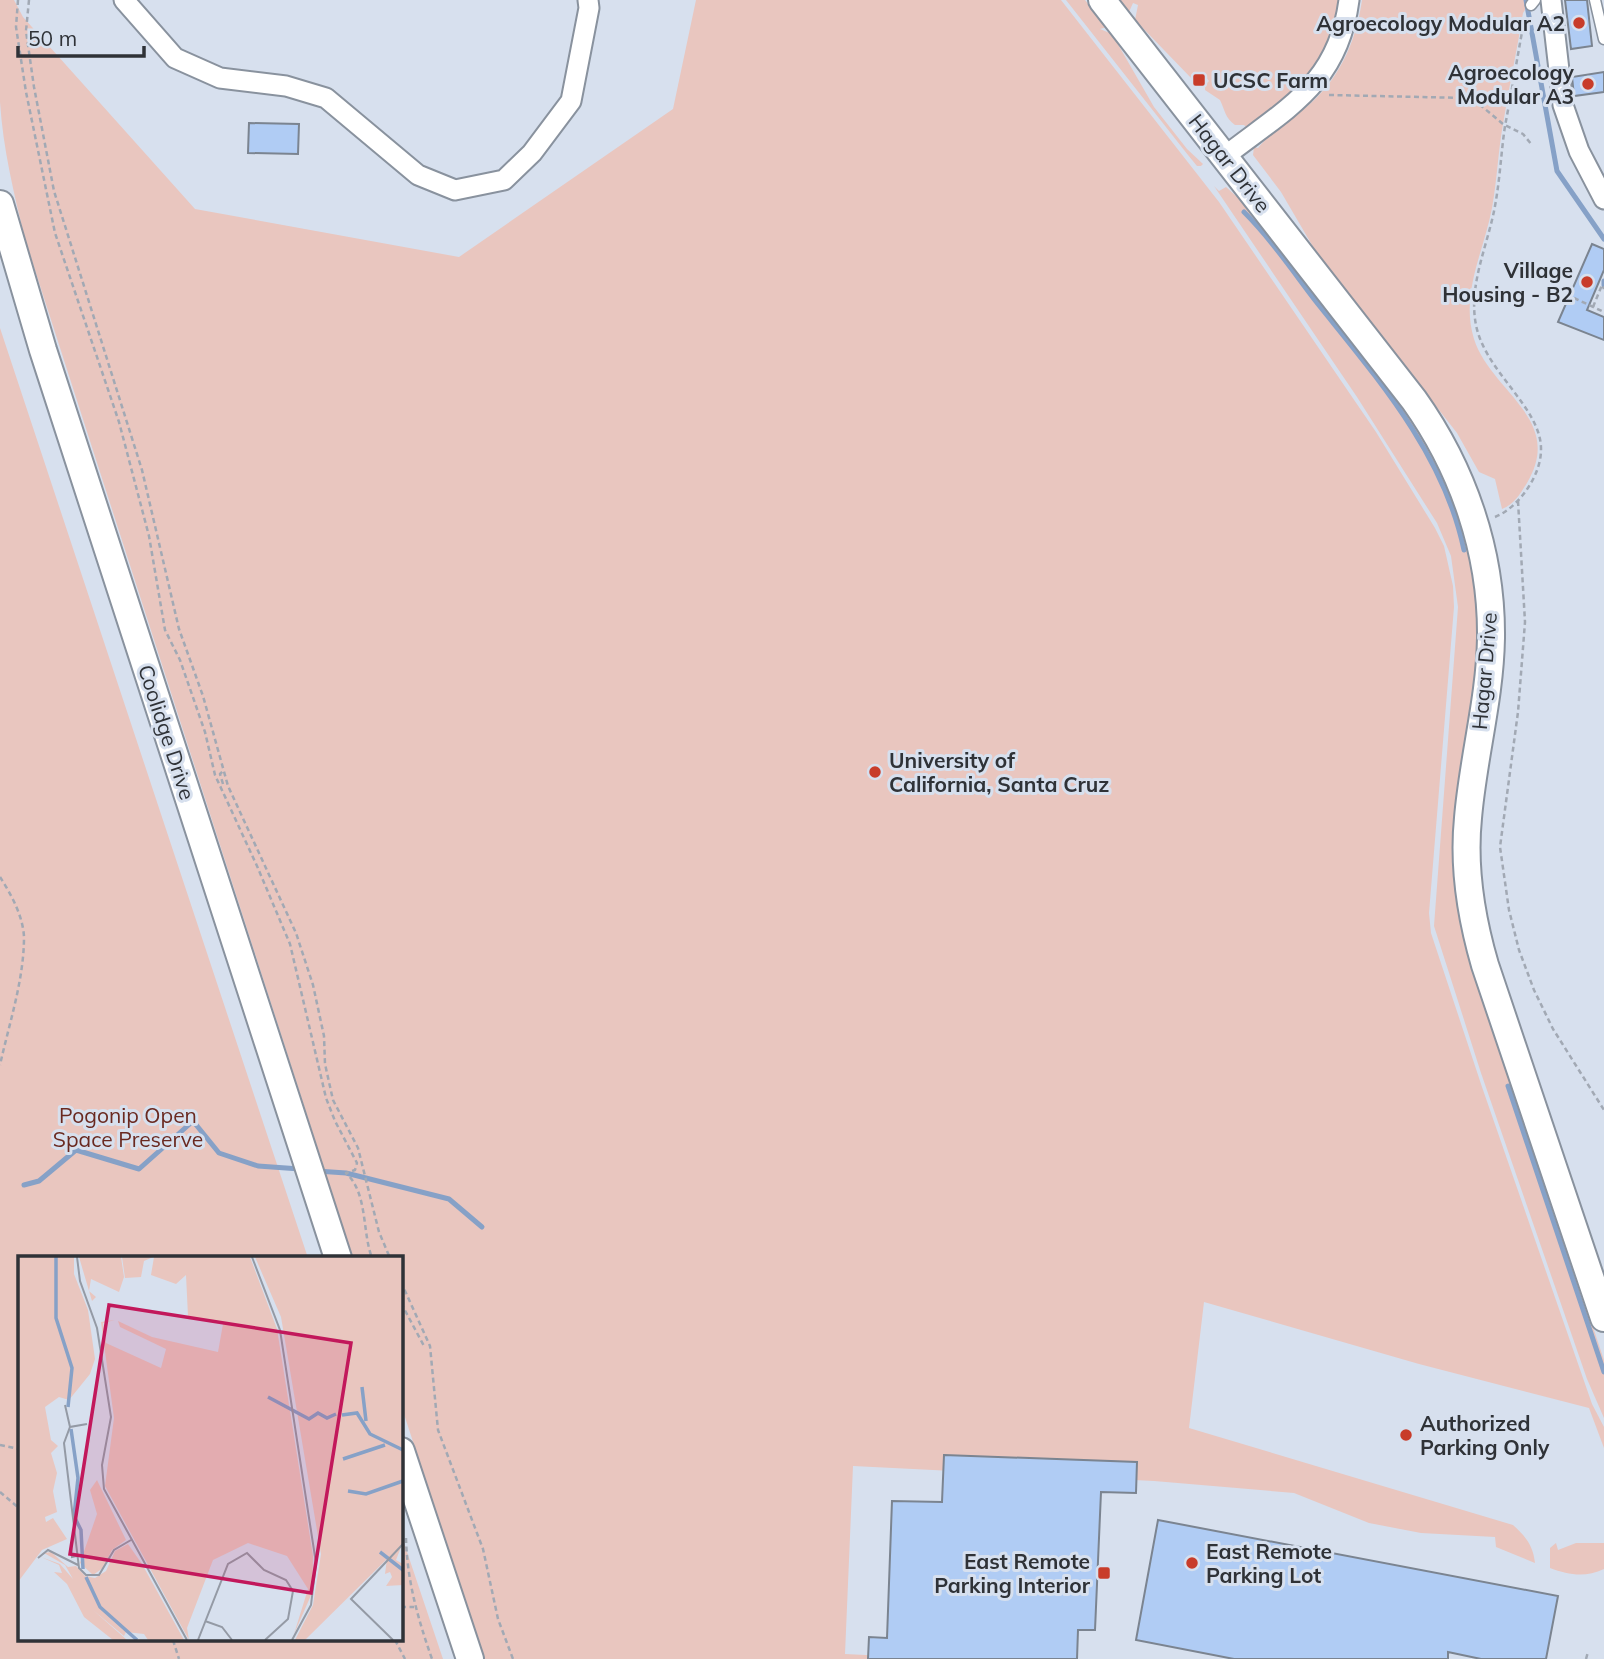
<svg xmlns="http://www.w3.org/2000/svg" width="1604" height="1659" font-family="Mulish,sans-serif">
<style>
.green{fill:#e9c6bf}
.lines{fill:none;stroke-linecap:round;stroke-linejoin:round}
.stream{stroke:#86a1c7;stroke-width:5}
.building{fill:#b0ccf4;stroke:#7b8490;stroke-width:2}
.lane-casing{stroke:#89929e;stroke-width:13}
.street-casing{stroke:#89929e;stroke-width:23}
.secondary-casing{stroke:#89929e;stroke-width:30}
.path{stroke:#a2a9b4;stroke-width:2.5;stroke-dasharray:5 3.5;stroke-linecap:butt}
.lane{stroke:#fff;stroke-width:10}
.street{stroke:#fff;stroke-width:19}
.secondary{stroke:#fff;stroke-width:26}
.poi-dot{fill:#c83c2a;stroke:#d7e0ee;stroke-width:2.5}
.labels{text-anchor:middle;dominant-baseline:central;stroke-width:6;stroke-linejoin:round;paint-order:stroke}
.poi-label{font-size:21px;font-weight:bold;fill:#2f3237;stroke:#d7e0ee;text-anchor:end}
.street-label{font-size:21px;fill:#2f3237;stroke:#d7e0ee}
.park-label{font-size:21px;fill:#6a2920;stroke:#d7e0ee}
.inset-river{fill:none;stroke:#86a1c7;stroke-width:3.5}
.inset-road{fill:none;stroke:#949aa5;stroke-width:2}
.view{fill:#c2185b;fill-opacity:0.15;stroke:#c2185b;stroke-width:3.5}
.inset-edge{fill:none;stroke:#2f3237;stroke-width:3.5}
</style>
<rect width="100%" height="100%" fill="#d7e0ee"/>
<g class="green">
<path d="M 0,0 L 14,0 L 23,17 L 195,209 L 459,257 L 673,109 L 696,0 L 1061,0 L 1219,202 L 1376,432 L 1435,528 L 1444,546 L 1453,586 L 1454,607 L 1429,913 L 1431,933 L 1482,1087 L 1592,1404 L 1604,1427 L 1604,1448 L 1589,1408 L 1419,1364 L 1204,1302 L 1189,1428 L 1513,1525 C 1526,1537 1533,1545 1535,1563 L 1496,1547 L 1495,1537 L 1421,1533 L 1369,1523 L 1294,1493 L 1154,1481 L 853,1466 L 845,1654 L 948,1659 L 484,1659 L 401,1405 L 401,1258 L 353,1258 L 25,239 C 14,194 3,149 0,102 C 0,68 0,34 0,0 Z"/>
<path d="M 1066,0 L 1085,0 L 1107,27 L 1100,29 L 1112,34 L 1154,107 L 1187,149 L 1203,164 L 1201,166 L 1197,166 L 1188,155 Z"/>
<path d="M 1118,0 L 1341,0 C 1326,69 1299,86 1247,128 L 1244,125 L 1235,125 C 1225,118 1225,110 1220,100 L 1205,90 L 1205,85 L 1209,81 L 1204,75 L 1198,79 L 1195,76 L 1192,79 L 1135,20 L 1138,5 L 1133,3 L 1129,12 Z"/>
<path d="M 1362,0 L 1531,0 L 1523,13 C 1517,50 1509,87 1503,124 C 1498,152 1497,180 1492,208 C 1484,251 1460,294 1474,339 C 1491,392 1565,419 1527,483 C 1520,494 1515,504 1502,509 L 1495,479 L 1479,472 L 1457,433 L 1319,257 L 1281,192 L 1253,155 L 1254,147 L 1258,148 C 1270,133 1289,122 1304,109 C 1338,82 1356,43 1362,0 Z"/>
<path d="M 1214,186 L 1219,191 L 1226,187 L 1246,205 L 1400,404 C 1452,477 1481,556 1478,647 C 1476,695 1463,742 1458,790 C 1451,849 1455,905 1471,963 L 1604,1360 L 1604,1418 L 1587,1379 L 1481,1073 L 1434,926 L 1458,607 L 1451,556 L 1437,523 L 1357,397 Z"/>
<path d="M 0,328 L 308,1258 L 19,1258 L 19,1640 L 401,1640 L 401,1534 L 443,1659 L 0,1659 Z"/>
<path d="M 1556,1543 L 1558,1550 L 1576,1543 L 1604,1543 L 1604,1569 C 1585,1578 1569,1575 1550,1568 L 1550,1548 Z"/>
</g>
<g class="lines">
<g class="stream">
<path d="M 1526,0 L 1557,171 L 1604,239"/>
<path d="M 1244,212 C 1272,240 1294,273 1318,304 C 1378,379 1444,454 1464,550"/>
<path d="M 1604,281 L 1604,285"/>
<path d="M 1508,1086 L 1604,1372"/>
<path d="M 317,1171 L 346,1173 L 449,1199 L 482,1227"/>
<path d="M 24,1185 L 39,1181 L 76,1150 L 139,1169 L 193,1121 L 219,1153 L 258,1166 L 300,1169"/>
</g>
</g>
<g class="building">
<path d="M 1565,0 L 1587,0 L 1592,46 L 1571,49 Z"/>
<path d="M 1604,72 L 1604,92 L 1574,96 L 1572,77 Z"/>
<path d="M 249,123 L 299,124 L 298,154 L 248,153 Z"/>
<path d="M 1592,244 L 1604,249 L 1604,270 L 1587,310 L 1604,317 L 1604,340 L 1558,322 Z"/>
<path d="M 944,1455 L 1137,1462 L 1136,1493 L 1101,1492 L 1095,1630 L 1078,1630 L 1077,1659 L 868,1659 L 869,1637 L 887,1638 L 892,1501 L 942,1502 Z"/>
<path d="M 1158,1520 L 1558,1596 L 1546,1659 L 1481,1659 L 1448,1652 L 1448,1659 L 1234,1659 L 1136,1640 Z"/>
</g>
<g class="lines">
<g class="lane-casing">
<g id="lane">
<path d="M 1595,0 L 1604,39"/>
<path d="M 1531,5 L 1535,0"/>
</g>
</g>
<g class="street-casing">
<g id="street">
<path d="M 124,0 L 175,58 L 220,78 L 286,86 L 326,98 L 418,175 L 455,190 L 504,180 L 532,153 L 571,101 L 589,8 L 588,0"/>
<path d="M 1551,0 L 1563,105 L 1579,151 L 1604,199"/>
<path d="M 1224,157 C 1285,109 1338,85 1349,0"/>
</g>
</g>
<g class="secondary-casing">
<g id="secondary">
<path d="M 1102,0 L 1414,400 C 1463,469 1492,552 1491,638 C 1490,699 1473,758 1468,818 C 1463,867 1471,917 1485,965 L 1604,1318"/>
<path d="M 0,204 L 43,350 L 338,1258"/>
<path d="M 401,1451 L 470,1659"/>
</g>
</g>
<g class="path">
<path d="M 18,0 L 16,27 L 26,92 L 55,233 L 119,422 L 149,536 L 165,630 L 180,660 L 205,732 L 215,775 L 257,866 L 290,944 L 326,1098 L 335,1121 L 357,1163 L 355,1170 L 346,1173 C 368,1193 362,1232 372,1258"/>
<path d="M 29,0 L 26,31 L 34,87 L 54,191 L 142,470 L 179,629 L 203,696 L 228,786 L 296,933 L 313,985 L 324,1036 L 325,1064 L 333,1100 L 358,1148 L 379,1232 L 390,1258"/>
<path d="M 1329,95 L 1511,99"/>
<path d="M 1473,99 L 1503,124 L 1523,134 L 1532,145"/>
<path d="M 1574,298 L 1604,312"/>
<path d="M 1593,307 L 1602,285 L 1604,289"/>
<path d="M 1518,501 L 1525,622 L 1518,712 L 1500,847 L 1509,910 L 1519,950 L 1534,990 L 1553,1029 L 1604,1110"/>
<path d="M 1495,517 C 1518,508 1541,476 1541,450 C 1542,408 1485,372 1476,325 C 1468,285 1488,245 1495,206 C 1500,179 1501,153 1505,126 C 1512,90 1518,53 1525,16"/>
<path d="M 223,784 L 220,774 L 224,770"/>
<path d="M 0,877 C 11,894 23,916 24,937 C 24,980 9,1024 0,1065"/>
<path d="M 401,1282 L 430,1346 L 438,1430 L 483,1549 L 498,1619 L 513,1659"/>
<path d="M 401,1303 L 424,1346"/>
<path d="M 0,1445 L 19,1449"/>
<path d="M 0,1492 L 19,1508"/>
<path d="M 406,1538 C 407,1581 418,1619 432,1659"/>
<path d="M 401,1607 L 414,1607"/>
<path d="M 173,1640 L 179,1659"/>
<path d="M 395,1640 L 405,1659"/>
<path d="M 1586,1659 L 1588,1652"/>
</g>
<use href="#lane" class="lane"/>
<use href="#street" class="street"/>
<use href="#secondary" class="secondary"/>
</g>
<g class="poi-dot">
<circle cx="1579" cy="23" r="7"/>
<rect x="1192" y="73" width="14" height="14" rx="3.5"/>
<circle cx="1588" cy="84" r="7"/>
<circle cx="1587" cy="282" r="7"/>
<circle cx="875" cy="772" r="7"/>
<circle cx="1406" cy="1435" r="7"/>
<circle cx="1192" cy="1563" r="7"/>
<rect x="1097" y="1566" width="14" height="14" rx="3.5"/>
</g>
<g class="labels">
<g class="poi-label">
<text x="1565" y="23">Agroecology Modular A2</text>
<text x="1574" y="72">Agroecology<tspan x="1574" dy="24">Modular A3</tspan></text>
<text x="1213" y="80" text-anchor="start">UCSC Farm</text>
<text x="1573" y="270">Village<tspan x="1573" dy="24">Housing - B2</tspan></text>
<text x="889" y="760" text-anchor="start">University of<tspan x="889" dy="24">California, Santa Cruz</tspan></text>
<text x="1420" y="1423" text-anchor="start">Authorized<tspan x="1420" dy="24">Parking Only</tspan></text>
<text x="1206" y="1551" text-anchor="start">East Remote<tspan x="1206" dy="24">Parking Lot</tspan></text>
<text x="1090" y="1561">East Remote<tspan x="1090" dy="24">Parking Interior</tspan></text>
</g>
<g class="street-label">
<text transform="translate(1230 163) rotate(52)">Hagar Drive</text>
<text transform="translate(1484 671) rotate(-85)">Hagar Drive</text>
<text transform="translate(167 732) rotate(72)">Coolidge Drive</text>
</g>
<g class="park-label">
<text x="128" y="1115">Pogonip Open<tspan x="128" dy="24">Space Preserve</tspan></text>
</g>
</g>
<g transform="translate(18 1256)">
<rect width="385" height="385" fill="#d7e0ee"/>
<path d="M 0,1 L 56,1 L 56,18 L 70,54 L 77,103 L 72,118 L 51,144 L 41,141 L 27,151 L 33,184 L 40,190 L 33,197 L 39,217 L 35,235 L 39,256 L 27,261 L 28,266 L 35,262 L 49,283 L 24,294 L 0,326 ZM 61,1 L 103,1 L 106,21 L 101,36 L 73,23 L 71,35 L 78,41 L 74,45 ZM 135,1 L 126,5 L 123,21 L 107,22 L 104,1 ZM 136,1 L 232,1 L 259,73 L 295,300 L 294,337 L 276,378 L 290,333 L 269,300 L 230,287 L 195,304 L 169,372 L 171,384 L 87,230 L 96,162 L 83,66 L 97,64 L 85,67 L 88,87 L 143,112 L 148,93 L 102,71 L 100,65 L 134,81 L 200,96 L 205,68 L 170,60 L 168,19 L 158,28 L 133,19 ZM 237,1 L 385,1 L 385,286 L 378,304 L 385,308 L 385,329 L 368,330 L 374,321 L 372,316 L 367,318 L 369,303 L 287,384 L 277,384 L 295,349 L 303,298 L 263,61 ZM 79,224 L 108,284 L 94,294 L 85,312 L 75,319 L 62,307 L 79,258 L 72,234 ZM 110,288 L 124,308 L 166,384 L 130,384 L 126,378 L 108,376 L 106,380 L 75,354 L 109,384 L 95,384 L 66,361 L 49,328 L 36,316 L 44,317 L 41,309 L 23,301 L 42,308 L 55,323 L 47,309 L 26,297 L 33,296 L 50,311 L 58,310 L 67,320 L 77,322 L 88,315 L 97,295 Z" fill="#e9c6bf"/>
<path class="inset-river" d="M 38,1 L 38,62 L 54,112 L 50,151M 344,131 L 348,165M 250,141 L 291,163 L 300,157 L 309,162 L 318,158M 324,159 L 339,157 L 352,178 L 385,194M 53,173 L 60,222 L 56,260 L 63,274 L 65,313M 325,203 L 367,189M 330,235 L 348,238 L 385,225M 362,296 L 385,314M 68,321 L 82,351 L 119,384"/>
<path class="inset-road" d="M 59,1 L 62,25 L 79,72 L 93,161 L 84,209 L 86,233 L 169,384M 234,1 L 262,74 L 298,307 L 293,349 L 274,384M 47,149 L 52,171M 69,168 L 52,171 L 46,187 L 61,312 L 68,319 L 81,319 L 96,294 L 113,284M 53,288 L 54,301 L 63,299M 20,302 L 30,294 L 60,309M 187,365 L 204,371 L 214,384M 180,384 L 210,308 L 229,297 L 246,314 L 268,324 L 275,335 L 270,363 L 247,384M 375,384 L 333,343 L 385,288"/>
<path class="view" d="M 91,49 L 333,87 L 293,337 L 52,298 Z"/>
<rect width="385" height="385" class="inset-edge"/>
</g>
<path d="M18 46v10h126v-10" fill="none" stroke="#2f3237" stroke-width="3.5"/>
<text x="28" y="46" font-size="21" fill="#2f3237" stroke="#d7e0ee" stroke-width="5" paint-order="stroke">50 m</text>
</svg>
